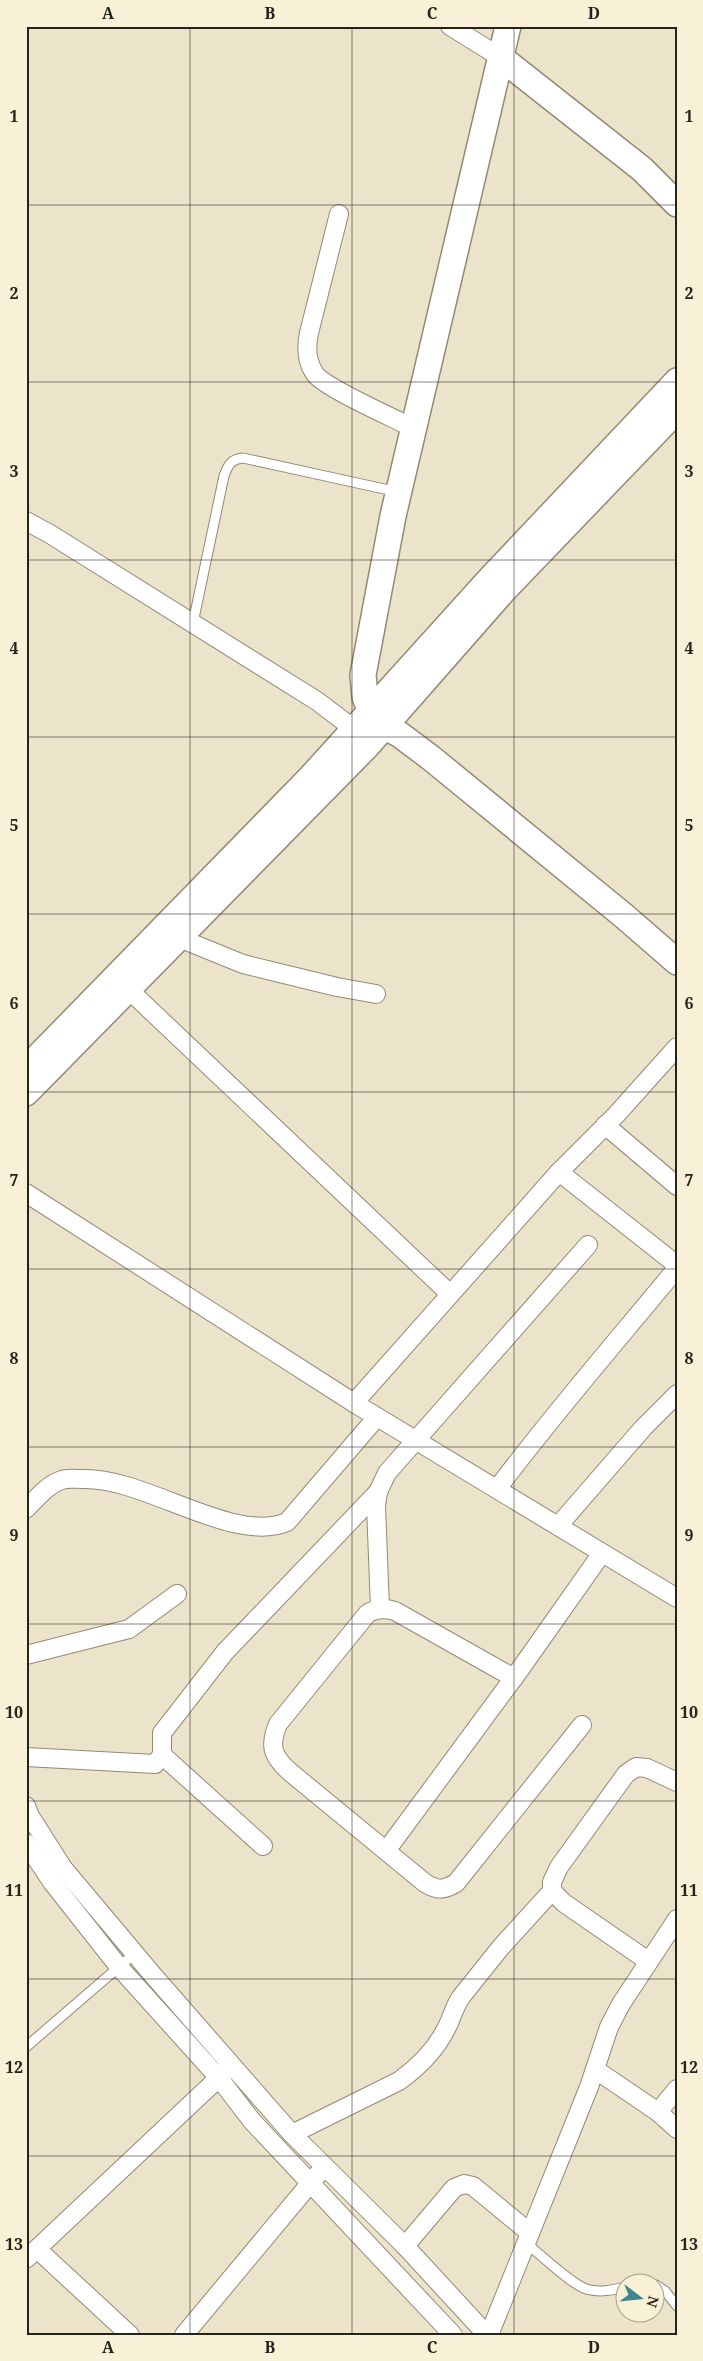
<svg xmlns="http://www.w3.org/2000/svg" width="703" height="2361" font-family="'Noto Serif',serif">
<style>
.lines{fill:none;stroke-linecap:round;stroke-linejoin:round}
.lane-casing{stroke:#928a75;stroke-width:11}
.street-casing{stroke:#928a75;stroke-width:20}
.secondary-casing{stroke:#928a75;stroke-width:28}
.lane{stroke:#fff;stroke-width:9}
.street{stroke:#fff;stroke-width:18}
.secondary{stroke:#fff;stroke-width:25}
.grid{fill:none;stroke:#26231a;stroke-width:1;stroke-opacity:0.55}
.neatline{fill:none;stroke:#26231a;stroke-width:2}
.grid-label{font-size:16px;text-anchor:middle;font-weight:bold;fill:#26231a}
</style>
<rect width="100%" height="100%" fill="#ece3cb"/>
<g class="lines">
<g class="lane-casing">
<g id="lane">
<path d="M 193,623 L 224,476 C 228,465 231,459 243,458 L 398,492"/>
<path d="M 26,2047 L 135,1953"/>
<path d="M 526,2243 C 541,2255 570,2283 586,2289 C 599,2293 613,2290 626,2287"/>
<path d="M 656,2285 L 665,2291 L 677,2306"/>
</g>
</g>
<g class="street-casing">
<g id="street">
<path d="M 450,26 L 500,57"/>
<path d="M 339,214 L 309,333 C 306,347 306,361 315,374 C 325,388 394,418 413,428"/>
<path d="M 26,521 L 50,534 L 317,701 L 354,729"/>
<path d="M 179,938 L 243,964 L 337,987 L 376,994"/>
<path d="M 129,990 L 450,1294"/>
<path d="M 605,1125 L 677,1186"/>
<path d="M 559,1172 L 677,1265"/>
<path d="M 26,1193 L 354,1403 L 677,1598"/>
<path d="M 354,1403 L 559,1172 L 616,1115 L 677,1047"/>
<path d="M 497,1489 C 554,1413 616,1342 677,1268"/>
<path d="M 26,1509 C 36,1499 48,1484 62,1480 C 67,1478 75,1479 81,1479 C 144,1476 232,1545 287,1522 L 377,1417"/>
<path d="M 558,1526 L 643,1428 L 677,1394"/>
<path d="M 380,1609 L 376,1506 L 378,1492 L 387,1473 L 588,1245"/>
<path d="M 26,1655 L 129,1629 L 177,1594"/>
<path d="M 514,1678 L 395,1611 C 385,1608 376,1608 367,1614 L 278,1724 C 269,1746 272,1756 290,1772 L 425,1883 C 438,1891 444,1890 456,1883 L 582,1725"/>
<path d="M 162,1755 L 263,1846"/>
<path d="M 26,1757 L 155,1764 L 162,1755 L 162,1733 L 225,1652 L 378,1492"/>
<path d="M 26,1806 L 30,1816 L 63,1868 L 152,1974 L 292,2134 L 405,2246 L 487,2335"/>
<path d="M 26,1843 L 52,1882 L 119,1967 L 219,2078 L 252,2121 L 453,2335"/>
<path d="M 386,1851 L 521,1668 L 602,1553"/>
<path d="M 648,1961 L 564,1903 L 552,1891 L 552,1882 L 559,1867 L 626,1774 L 636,1767 L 647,1768 L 677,1782"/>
<path d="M 596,2070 L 658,2112 L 677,2129"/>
<path d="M 658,2112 L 677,2089"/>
<path d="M 292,2134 L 399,2081 C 417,2068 436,2049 446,2029 C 452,2018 454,2007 461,1997 L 501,1947 L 552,1891"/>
<path d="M 405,2246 L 454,2188 L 464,2184 L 473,2186 L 530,2233"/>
<path d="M 37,2249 L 130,2335"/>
<path d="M 26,2259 L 226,2071"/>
<path d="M 184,2335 L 318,2174"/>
<path d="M 489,2335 L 589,2087 L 609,2027 L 621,2004 L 677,1919"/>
</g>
</g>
<g class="secondary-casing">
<g id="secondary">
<path d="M 508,26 L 393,516 L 363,675 L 365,697 L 370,710 L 384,727 L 399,734 L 431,758 L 624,916 L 677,962"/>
<path d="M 500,57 L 642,169 L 677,204"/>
<path d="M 26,1069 L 311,777 L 491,578 L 677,381"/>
<path d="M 26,1093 L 367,746 L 504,590 L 677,410"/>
</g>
</g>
<use href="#lane" class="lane"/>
<use href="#street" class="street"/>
<use href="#secondary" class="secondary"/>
</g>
<path class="grid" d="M 190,26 L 190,2335M 352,26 L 352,2335M 514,26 L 514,2335M 26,205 L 677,205M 26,382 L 677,382M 26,560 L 677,560M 26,737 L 677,737M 26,914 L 677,914M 26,1092 L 677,1092M 26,1269 L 677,1269M 26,1447 L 677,1447M 26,1624 L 677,1624M 26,1801 L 677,1801M 26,1979 L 677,1979M 26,2156 L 677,2156"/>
<rect width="703" height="2361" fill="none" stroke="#f9f0d8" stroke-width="55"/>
<g transform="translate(640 2298) rotate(106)"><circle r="24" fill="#f9f0d8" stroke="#a59e8c"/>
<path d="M0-4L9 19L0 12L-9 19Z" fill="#3f878c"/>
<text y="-8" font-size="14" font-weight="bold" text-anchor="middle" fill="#26231a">N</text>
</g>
<rect x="28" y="28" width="648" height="2306" class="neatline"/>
<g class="grid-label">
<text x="108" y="19">A</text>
<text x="270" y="19">B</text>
<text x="432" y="19">C</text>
<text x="594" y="19">D</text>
<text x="14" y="122">1</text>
<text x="689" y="122">1</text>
<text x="14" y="299">2</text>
<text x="689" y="299">2</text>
<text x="14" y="477">3</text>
<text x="689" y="477">3</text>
<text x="14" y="654">4</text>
<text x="689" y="654">4</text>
<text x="14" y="831">5</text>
<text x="689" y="831">5</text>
<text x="14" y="1009">6</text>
<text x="689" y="1009">6</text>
<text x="14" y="1186">7</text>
<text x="689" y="1186">7</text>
<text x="14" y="1364">8</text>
<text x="689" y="1364">8</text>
<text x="14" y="1541">9</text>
<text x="689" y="1541">9</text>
<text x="14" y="1718">10</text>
<text x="689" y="1718">10</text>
<text x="14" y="1896">11</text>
<text x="689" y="1896">11</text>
<text x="14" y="2073">12</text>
<text x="689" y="2073">12</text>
<text x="14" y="2250">13</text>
<text x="689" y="2250">13</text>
<text x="108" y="2353">A</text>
<text x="270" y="2353">B</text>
<text x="432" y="2353">C</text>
<text x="594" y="2353">D</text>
</g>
</svg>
